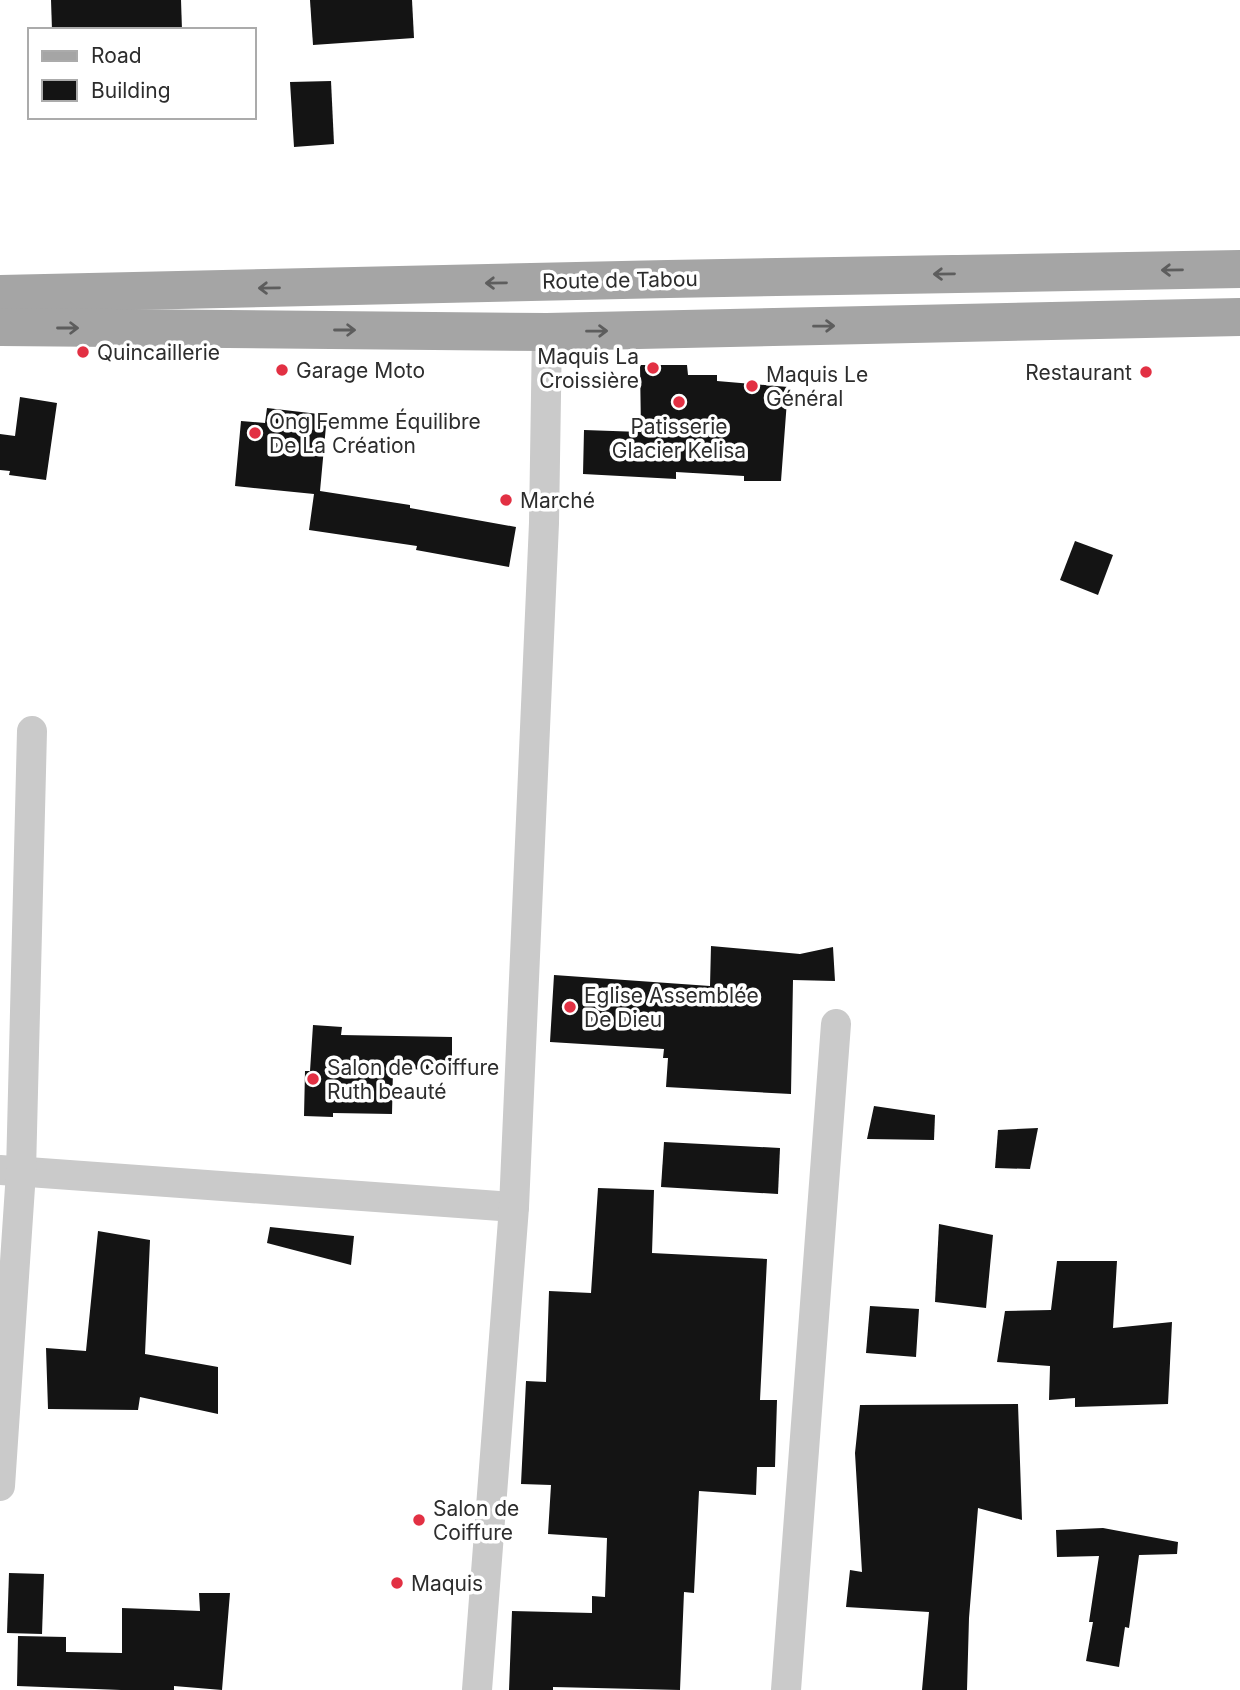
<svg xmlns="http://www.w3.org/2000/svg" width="1240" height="1690" font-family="Inter,sans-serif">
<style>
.building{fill:#141414}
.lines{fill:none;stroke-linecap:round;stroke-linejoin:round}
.street{stroke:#cacaca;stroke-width:30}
.primary{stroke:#a5a5a5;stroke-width:38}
.oneway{stroke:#5d5d5d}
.poi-dot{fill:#e23043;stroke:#fff;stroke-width:2.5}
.labels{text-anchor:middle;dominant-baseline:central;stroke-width:7;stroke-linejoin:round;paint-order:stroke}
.street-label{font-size:21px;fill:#2d2d2d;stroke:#fff}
.poi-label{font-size:21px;fill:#2d2d2d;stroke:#fff;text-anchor:start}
</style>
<rect width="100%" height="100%" fill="#fff"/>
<g class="building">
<path d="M 51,0 L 181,0 L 182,30 L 52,30 Z"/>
<path d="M 310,0 L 412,0 L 414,38 L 313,45 Z"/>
<path d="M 331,81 L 334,144 L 294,147 L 290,82 Z"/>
<path d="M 640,365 L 687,365 L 688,375 L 717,375 L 717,381 L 788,387 L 781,481 L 744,481 L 744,476 L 676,472 L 676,479 L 583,474 L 584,430 L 641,432 Z"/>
<path d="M 20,397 L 57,403 L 46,480 L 9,475 L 10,471 L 0,470 L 0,434 L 15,436 Z"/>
<path d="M 267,408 L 327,415 L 320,491 L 410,505 L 410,508 L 516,527 L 509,567 L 416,550 L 417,546 L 309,530 L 314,494 L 235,486 L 241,421 L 265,423 Z"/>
<path d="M 1075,541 L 1113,555 L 1098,595 L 1060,580 Z"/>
<path d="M 711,946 L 800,954 L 833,947 L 835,981 L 793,980 L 791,1094 L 666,1087 L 668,1058 L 663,1058 L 664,1049 L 550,1042 L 554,975 L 710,986 Z"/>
<path d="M 313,1025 L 342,1027 L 341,1035 L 452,1037 L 452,1070 L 393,1069 L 392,1114 L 333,1113 L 333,1117 L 304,1116 L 305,1071 L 310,1071 Z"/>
<path d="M 874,1106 L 935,1115 L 934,1140 L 867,1139 Z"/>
<path d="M 1038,1128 L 1030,1169 L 995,1168 L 998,1130 Z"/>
<path d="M 664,1142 L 780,1148 L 778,1194 L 661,1187 Z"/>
<path d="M 598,1188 L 654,1190 L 652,1253 L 767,1259 L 760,1400 L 777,1400 L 775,1467 L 757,1467 L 756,1495 L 699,1491 L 694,1593 L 684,1592 L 680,1690 L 553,1687 L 553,1690 L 509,1690 L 512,1611 L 592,1613 L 592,1596 L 605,1597 L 607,1538 L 548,1534 L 551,1485 L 521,1484 L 526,1381 L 546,1382 L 549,1291 L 591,1293 Z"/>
<path d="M 939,1224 L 993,1235 L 986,1308 L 935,1302 Z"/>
<path d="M 270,1227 L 354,1236 L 351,1265 L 267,1243 Z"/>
<path d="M 98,1231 L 150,1240 L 145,1354 L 218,1367 L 218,1414 L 140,1397 L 138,1410 L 48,1409 L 46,1348 L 86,1351 Z"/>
<path d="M 1057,1261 L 1117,1261 L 1113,1328 L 1172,1322 L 1168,1404 L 1075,1407 L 1075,1398 L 1049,1400 L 1050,1366 L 997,1362 L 1005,1311 L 1051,1310 Z"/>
<path d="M 870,1306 L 919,1309 L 916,1357 L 866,1353 Z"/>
<path d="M 1018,1404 L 1022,1520 L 978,1508 L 969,1618 L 967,1690 L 922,1690 L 929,1612 L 846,1607 L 850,1570 L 862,1572 L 855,1453 L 860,1405 Z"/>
<path d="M 1103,1528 L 1178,1542 L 1177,1554 L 1139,1555 L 1129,1628 L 1125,1627 L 1119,1667 L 1086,1661 L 1093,1622 L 1089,1622 L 1099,1556 L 1057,1557 L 1056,1530 Z"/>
<path d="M 9,1573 L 44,1574 L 42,1634 L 7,1633 Z"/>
<path d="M 199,1593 L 230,1593 L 222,1690 L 174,1686 L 174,1690 L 121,1690 L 17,1686 L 18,1636 L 66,1637 L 66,1652 L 122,1653 L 122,1608 L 200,1611 Z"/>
</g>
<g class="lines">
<g class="street">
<path d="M 0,1170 L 514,1207"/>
<path d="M 0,1486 L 21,1172 L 32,731"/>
<path d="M 477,1690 L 514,1207 L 544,523 L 547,332"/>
<path d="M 786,1690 L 836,1024"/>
</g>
<g class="primary">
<path d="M 0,294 L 668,279 L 1240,269"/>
<path d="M 0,327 L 547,332 L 1240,317"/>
</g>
</g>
<defs><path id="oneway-shaft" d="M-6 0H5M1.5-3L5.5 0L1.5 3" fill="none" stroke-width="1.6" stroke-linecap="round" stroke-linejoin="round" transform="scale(1.75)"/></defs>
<g class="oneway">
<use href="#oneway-shaft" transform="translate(1172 270) rotate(179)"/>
<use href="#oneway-shaft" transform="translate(944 274) rotate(179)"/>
<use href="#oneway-shaft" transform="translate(496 283) rotate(179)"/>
<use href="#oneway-shaft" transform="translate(269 288) rotate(179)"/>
<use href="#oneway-shaft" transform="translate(824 326) rotate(-1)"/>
<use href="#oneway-shaft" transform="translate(68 328)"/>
<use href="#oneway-shaft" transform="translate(345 330)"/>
<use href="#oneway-shaft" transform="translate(597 331) rotate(-1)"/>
</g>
<g class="poi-dot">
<circle cx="83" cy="352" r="7"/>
<circle cx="653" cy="368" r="7"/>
<circle cx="282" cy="370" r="7"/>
<circle cx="1146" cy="372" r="7"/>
<circle cx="752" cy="386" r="7"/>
<circle cx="679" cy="402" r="7"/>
<circle cx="255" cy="433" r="7"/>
<circle cx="506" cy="500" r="7"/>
<circle cx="570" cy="1007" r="7"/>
<circle cx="313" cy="1079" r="7"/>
<circle cx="419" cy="1520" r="7"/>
<circle cx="397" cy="1583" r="7"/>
</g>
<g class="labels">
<g class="street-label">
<text transform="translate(620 280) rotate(-1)">Route de Tabou</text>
</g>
<g class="poi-label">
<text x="97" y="352">Quincaillerie</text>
<text x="639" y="356" text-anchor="end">Maquis La<tspan x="639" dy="24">Croissière</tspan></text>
<text x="296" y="370">Garage Moto</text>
<text x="1132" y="372" text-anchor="end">Restaurant</text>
<text x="766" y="374">Maquis Le<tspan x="766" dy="24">Général</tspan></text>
<text x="269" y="421">Ong Femme Équilibre<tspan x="269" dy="24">De La Création</tspan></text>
<text x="679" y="426" text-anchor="middle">Patisserie<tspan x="679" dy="24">Glacier Kelisa</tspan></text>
<text x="520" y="500">Marché</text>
<text x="584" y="995">Eglise Assemblée<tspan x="584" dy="24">De Dieu</tspan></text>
<text x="327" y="1067">Salon de Coiffure<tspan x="327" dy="24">Ruth beauté</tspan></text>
<text x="433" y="1508">Salon de<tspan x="433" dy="24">Coiffure</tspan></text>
<text x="411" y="1583">Maquis</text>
</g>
</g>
<rect x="28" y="28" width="228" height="91" fill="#ffffff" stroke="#ababab" stroke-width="2"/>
<rect x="42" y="51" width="35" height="10" fill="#a5a5a5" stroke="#ababab" stroke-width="2"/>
<text x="91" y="63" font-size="21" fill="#2d2d2d">Road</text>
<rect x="42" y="80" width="35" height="21" fill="#141414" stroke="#ababab" stroke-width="2"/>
<text x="91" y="98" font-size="21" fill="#2d2d2d">Building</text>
</svg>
